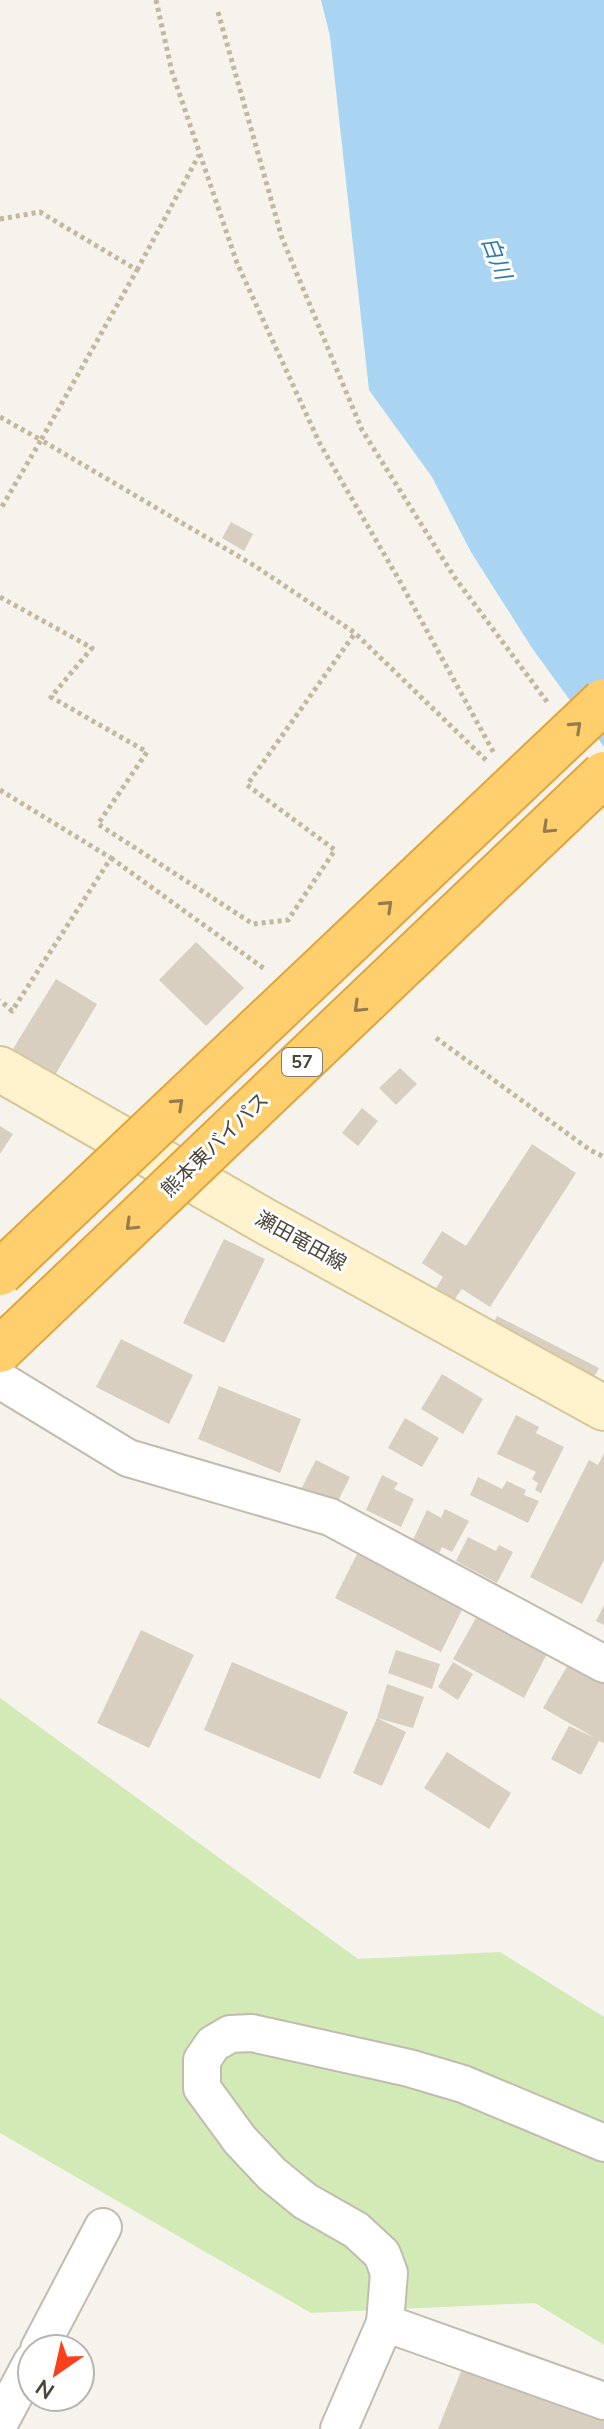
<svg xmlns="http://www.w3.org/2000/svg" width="604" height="2429" font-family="'Nunito Sans','Noto Sans JP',sans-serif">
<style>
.green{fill:#d2eab5}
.water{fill:#a9d4f2}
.building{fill:#d8cfc1}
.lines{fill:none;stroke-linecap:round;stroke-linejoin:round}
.street-casing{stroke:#c2bbae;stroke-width:40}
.secondary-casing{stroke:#d6c79b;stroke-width:48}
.path{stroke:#c4b79f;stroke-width:5;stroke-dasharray:4 4;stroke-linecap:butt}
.street{stroke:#fff;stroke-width:36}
.secondary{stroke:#fff3cd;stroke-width:44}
.highway-bridge-casing{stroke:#e0a43c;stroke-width:48;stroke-linecap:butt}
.highway-bridge{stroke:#ffcf6e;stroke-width:44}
.oneway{stroke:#937c4e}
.labels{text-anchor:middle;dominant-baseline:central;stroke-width:6;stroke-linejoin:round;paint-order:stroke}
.shield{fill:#fff;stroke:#817c74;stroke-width:2}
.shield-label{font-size:18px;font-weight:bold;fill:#4b4439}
.street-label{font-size:20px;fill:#4b4439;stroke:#fff}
.water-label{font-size:22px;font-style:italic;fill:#2e7ab2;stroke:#fff}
</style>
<rect width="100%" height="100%" fill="#f6f3ec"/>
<path class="green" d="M 0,1698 L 358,1959 L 500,1952 L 604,2017 L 604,2345 L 535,2303 L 311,2313 L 0,2133 Z"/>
<path class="water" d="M 321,0 L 604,0 L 604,747 L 532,648 L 471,552 L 432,477 L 369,390 L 330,36 Z"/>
<g class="building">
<path d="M 231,522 L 253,534 L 244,551 L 222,538 Z"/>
<path d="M 196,942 L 244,988 L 206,1026 L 159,980 Z"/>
<path d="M 56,979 L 97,1004 L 52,1080 L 8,1057 Z"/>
<path d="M 400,1068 L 417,1084 L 396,1105 L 379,1088 Z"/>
<path d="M 362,1108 L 378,1121 L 358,1146 L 342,1133 Z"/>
<path d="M 0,1126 L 13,1134 L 0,1154 Z"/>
<path d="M 532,1144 L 576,1173 L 490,1307 L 462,1289 L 454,1300 L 436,1288 L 443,1277 L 422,1263 L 442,1231 L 466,1246 Z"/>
<path d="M 224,1239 L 265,1259 L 224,1343 L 183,1323 Z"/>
<path d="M 497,1316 L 599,1368 L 586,1392 L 485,1340 Z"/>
<path d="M 121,1339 L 193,1375 L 169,1424 L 96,1387 Z"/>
<path d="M 442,1374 L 483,1399 L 463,1434 L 421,1409 Z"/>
<path d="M 219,1386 L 301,1419 L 280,1473 L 198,1439 Z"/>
<path d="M 516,1415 L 539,1427 L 536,1433 L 564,1447 L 541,1493 L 535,1490 L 538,1483 L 532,1479 L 536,1472 L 497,1454 Z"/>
<path d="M 405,1418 L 439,1438 L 422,1467 L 388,1448 Z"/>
<path d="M 604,1453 L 604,1560 L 582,1604 L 530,1577 L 589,1460 L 598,1465 Z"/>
<path d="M 316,1460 L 350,1477 L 330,1517 L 295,1501 Z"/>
<path d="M 382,1475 L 398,1483 L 394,1489 L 414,1499 L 401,1527 L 366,1510 Z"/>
<path d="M 478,1477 L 502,1489 L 507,1481 L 526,1490 L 524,1495 L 539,1501 L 528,1523 L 470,1495 Z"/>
<path d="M 445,1509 L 469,1521 L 452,1552 L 442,1547 L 439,1553 L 435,1551 L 431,1559 L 425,1556 L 428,1548 L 413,1540 L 427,1510 L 441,1518 Z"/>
<path d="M 468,1537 L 496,1551 L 499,1545 L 513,1552 L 497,1583 L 456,1561 Z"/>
<path d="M 357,1554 L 463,1608 L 441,1652 L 335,1598 Z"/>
<path d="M 604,1605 L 604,1625 L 596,1621 Z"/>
<path d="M 477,1616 L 547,1654 L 524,1698 L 453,1659 Z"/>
<path d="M 141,1630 L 194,1655 L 149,1748 L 97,1723 Z"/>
<path d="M 396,1650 L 440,1664 L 432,1689 L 388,1673 Z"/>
<path d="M 570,1661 L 604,1681 L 604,1743 L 599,1741 L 581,1775 L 551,1759 L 569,1726 L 595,1738 L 543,1708 Z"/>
<path d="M 232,1662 L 348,1712 L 320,1779 L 204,1730 Z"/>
<path d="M 453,1662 L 473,1674 L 458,1700 L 438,1687 Z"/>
<path d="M 387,1684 L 424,1697 L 413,1728 L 377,1718 L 406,1732 L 382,1786 L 353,1773 L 377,1718 Z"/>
<path d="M 447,1752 L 511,1793 L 489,1829 L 424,1788 Z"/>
<path d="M 464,2364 L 604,2421 L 604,2429 L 438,2429 Z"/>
</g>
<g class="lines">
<g class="street-casing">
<g id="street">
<path d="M 0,1380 L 128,1458 L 330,1517 L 604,1664"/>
<path d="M 385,2323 L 389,2273 L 382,2254 L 356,2230 L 305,2201 L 272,2174 L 240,2140 L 202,2088 L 202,2060 L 213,2044 L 230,2034 L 252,2033 L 409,2068 L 463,2084 L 604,2143"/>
<path d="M 39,2349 L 103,2227"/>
<path d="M 0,2422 L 32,2362"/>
<path d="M 339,2429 L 385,2323 L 604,2401"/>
</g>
</g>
<g class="secondary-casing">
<path id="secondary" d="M 0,1069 L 263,1220 L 604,1408"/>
</g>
<g class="path">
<path d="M 156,0 L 172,72 L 237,263 L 320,444 L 398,578 L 495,755"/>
<path d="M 218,12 L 282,238 L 362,430 L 455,578 L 548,703"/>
<path d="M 0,219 L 40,212 L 137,270 L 41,440 L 255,566 L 355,633 L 487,761"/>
<path d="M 137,270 L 199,155"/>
<path d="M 0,417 L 41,440 L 0,510"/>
<path d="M 0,597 L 92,648 L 51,697 L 147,752 L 98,824 L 253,924 L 288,920 L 335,850 L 247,785 L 355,633"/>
<path d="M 0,790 L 111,858 L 12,1011 L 0,1000"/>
<path d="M 111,858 L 266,970"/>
<path d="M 436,1038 L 590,1150 L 604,1157"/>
</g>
<use href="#street" class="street"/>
<use href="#secondary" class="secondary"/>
<g class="highway-bridge-casing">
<g id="highway-bridge">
<path d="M 0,1273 L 604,701"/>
<path d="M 0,1350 L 604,774"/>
</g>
</g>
<use href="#highway-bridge" class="highway-bridge"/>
</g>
<defs><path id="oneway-chevron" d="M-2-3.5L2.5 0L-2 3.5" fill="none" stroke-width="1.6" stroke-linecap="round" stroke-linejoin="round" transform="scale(2)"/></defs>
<g class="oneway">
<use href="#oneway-chevron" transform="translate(576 727) rotate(-43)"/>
<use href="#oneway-chevron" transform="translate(548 828) rotate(136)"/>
<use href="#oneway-chevron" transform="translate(387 906) rotate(-43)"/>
<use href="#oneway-chevron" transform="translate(359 1007) rotate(136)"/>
<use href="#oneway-chevron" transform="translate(178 1104) rotate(-43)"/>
<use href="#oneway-chevron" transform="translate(131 1225) rotate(136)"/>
</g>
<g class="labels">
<rect class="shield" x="282" y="1048" width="40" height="28" rx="6"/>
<g class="shield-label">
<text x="302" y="1062">57</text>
</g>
<g class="street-label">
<text transform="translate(215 1145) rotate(-44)">熊本東バイパス</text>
<text transform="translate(301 1241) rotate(29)">瀬田竜田線</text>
</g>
<g class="water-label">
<text transform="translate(496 258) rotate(69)">白川</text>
</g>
</g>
<g transform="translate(56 2373) rotate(214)"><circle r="38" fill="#ffffff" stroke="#b7b4b0" stroke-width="2"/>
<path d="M0-6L14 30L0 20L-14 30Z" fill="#fc3f1d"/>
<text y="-12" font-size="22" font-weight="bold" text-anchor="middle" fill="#4b4439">N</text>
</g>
</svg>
